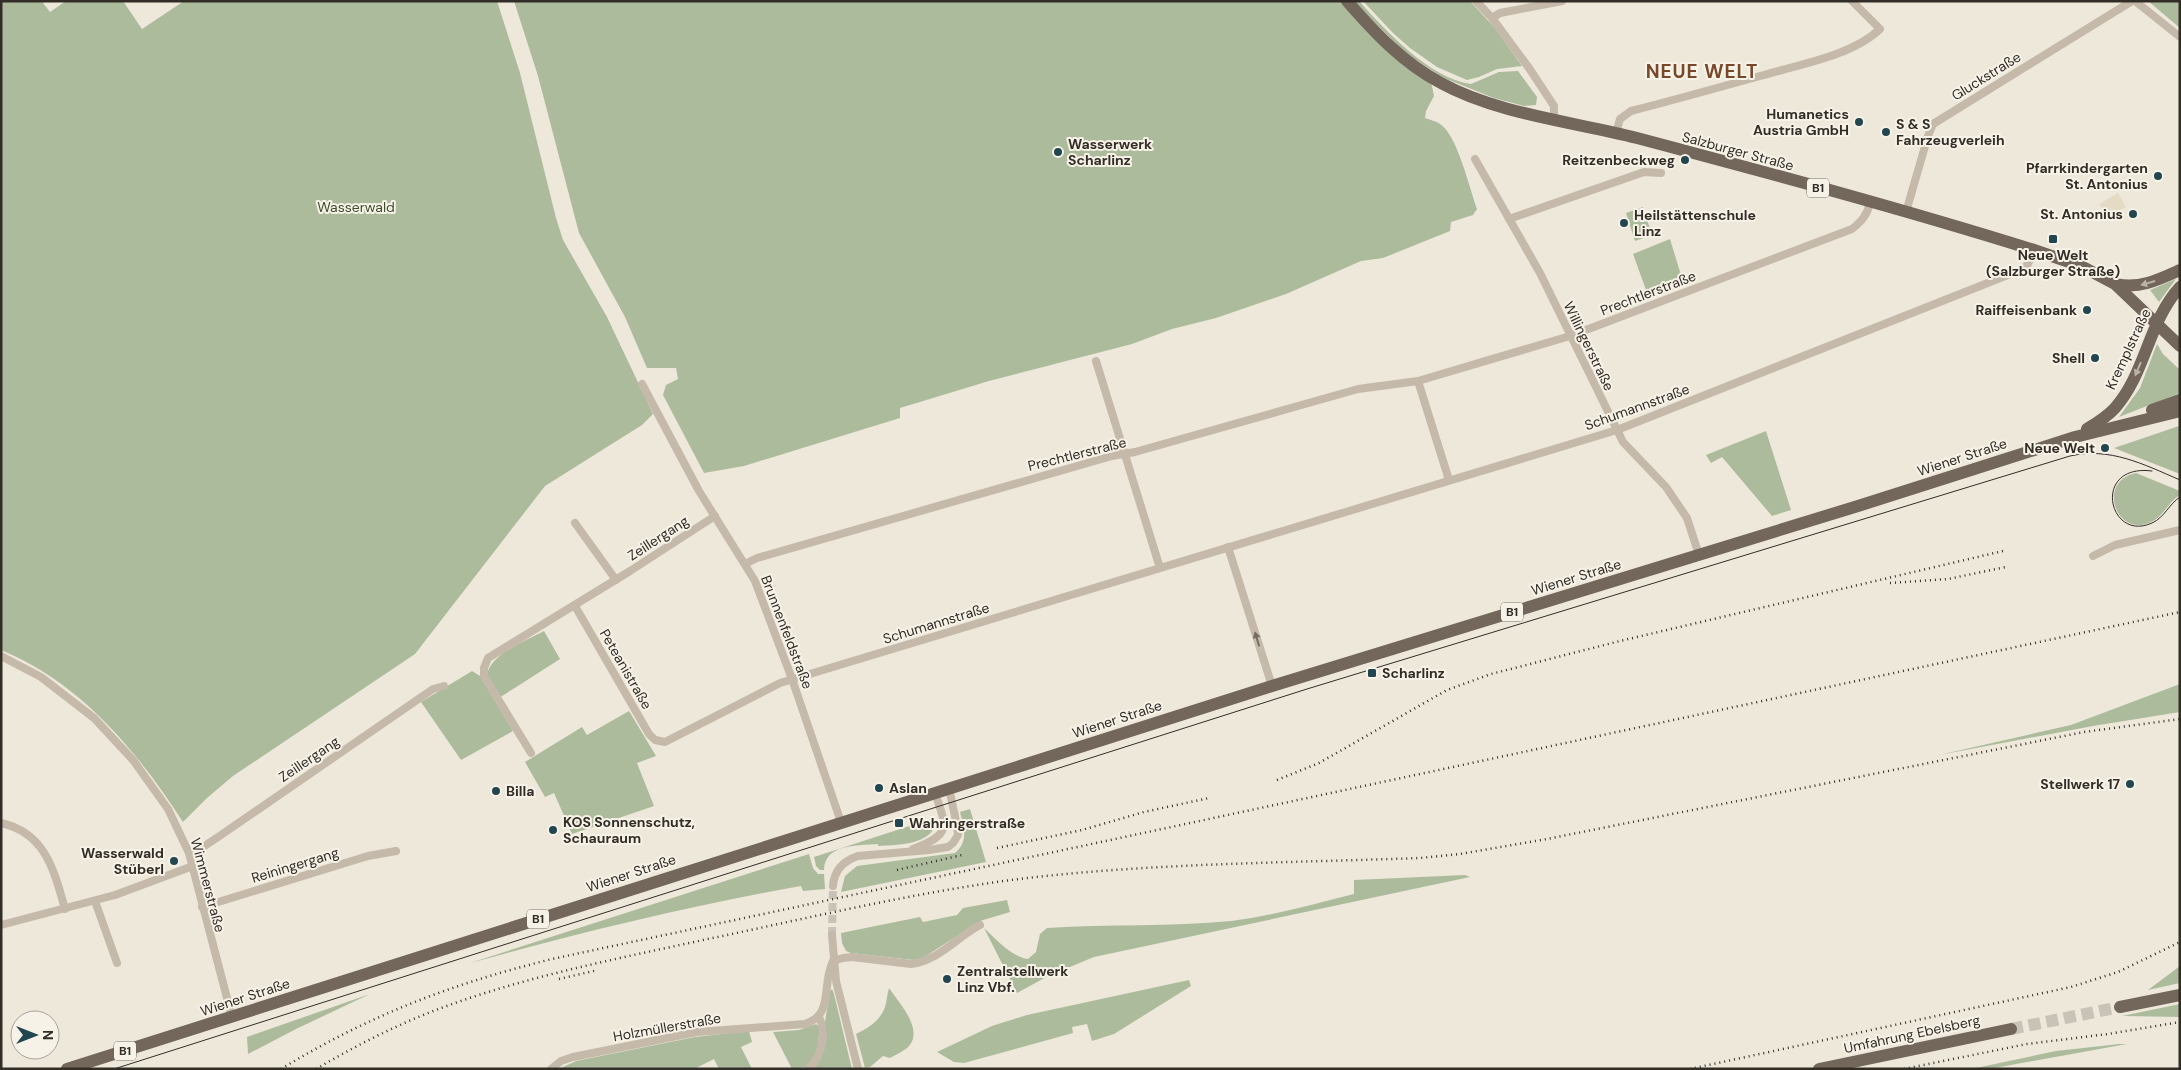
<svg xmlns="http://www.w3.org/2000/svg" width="2181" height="1070" font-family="'DM Sans',sans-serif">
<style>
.green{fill:#adbb9d}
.plaza{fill:#e5dbc4}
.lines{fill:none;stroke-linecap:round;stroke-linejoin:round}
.minor-tunnel{stroke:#c9c3b7;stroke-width:8;stroke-dasharray:8 4;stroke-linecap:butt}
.primary-tunnel{stroke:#c9c3b7;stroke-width:12;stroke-dasharray:12 6;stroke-linecap:butt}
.minor{stroke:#c5b9a9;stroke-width:8}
.primary{stroke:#73665a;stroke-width:12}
.tram{stroke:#332d28;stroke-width:1}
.rail{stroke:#332d28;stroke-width:2.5;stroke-dasharray:1 4;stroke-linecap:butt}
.oneway{fill:#bcb3a8}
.oneway2{fill:#756c62}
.poi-dot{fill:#22464f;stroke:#f7f2e7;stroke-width:2}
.labels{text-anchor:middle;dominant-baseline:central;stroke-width:4;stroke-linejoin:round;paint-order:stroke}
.shield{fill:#f7f2e7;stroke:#6e6861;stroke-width:1}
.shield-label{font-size:12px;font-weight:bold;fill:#332d28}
.street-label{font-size:14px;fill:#332d28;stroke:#f7f2e7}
.poi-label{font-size:14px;font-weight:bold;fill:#332d28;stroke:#f7f2e7;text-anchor:end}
.park-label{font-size:14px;fill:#3e4e2e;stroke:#f7f2e7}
.district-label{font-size:19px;font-weight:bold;letter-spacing:1px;fill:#78482a;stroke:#f7f2e7}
</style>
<rect width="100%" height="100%" fill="#eee8db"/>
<g class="green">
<path d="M 1,1 L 46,1 L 43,3 L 50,12 L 66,1 L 123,1 L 142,29 L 184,1 L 497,1 L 520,73 L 556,218 L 563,240 L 607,317 L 653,414 L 642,425 L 545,486 L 415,654 L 233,776 L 207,798 L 183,822 C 137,751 81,683 1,650 Z"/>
<path d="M 514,1 L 1342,1 L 1431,81 L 1434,96 L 1426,111 L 1425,118 C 1430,120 1436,121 1440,124 C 1457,134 1470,190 1477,209 L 1473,215 L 1451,222 L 1450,231 L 1383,258 L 1361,261 L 1286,294 L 1216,318 L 1172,329 L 1132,344 L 989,381 L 900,408 L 900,418 L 744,466 L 704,473 L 663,395 L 666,385 L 678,379 L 676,368 L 647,368 L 625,317 L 579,233 L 538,76 Z"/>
<path d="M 1353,1 L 1359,1 C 1386,31 1429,78 1471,84 L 1499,72 L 1518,71 L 1537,97 L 1536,105 L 1524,106 L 1494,98 L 1444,78 L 1405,53 Z"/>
<path d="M 1363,1 L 1470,1 L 1494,27 L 1522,66 L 1497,69 L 1479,77 L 1467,80 L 1437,67 L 1410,48 L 1393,33 Z"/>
<path d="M 2148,1 L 2180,1 L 2180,28 Z"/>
<path d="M 1643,207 L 1652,235 L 1635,241 L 1626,213 Z"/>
<path d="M 1670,239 L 1684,285 L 1649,298 L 1633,254 Z"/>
<path d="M 2176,279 L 2159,302 L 2150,290 Z"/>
<path d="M 2157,344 L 2163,354 L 2180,370 L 2180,393 L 2119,417 L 2140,388 Z"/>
<path d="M 2179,426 L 2180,474 L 2114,448 Z"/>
<path d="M 1766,431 L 1791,510 L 1772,516 L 1722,457 L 1711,463 L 1706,455 Z"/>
<path d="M 2136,473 L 2180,491 L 2180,495 C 2168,502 2164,516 2151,522 C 2116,539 2096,481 2136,473 Z"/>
<path d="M 544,631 L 560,659 L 499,698 L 487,675 C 490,654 526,641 544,631 Z"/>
<path d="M 472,671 L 480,676 L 513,731 L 461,760 L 421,702 Z"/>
<path d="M 2180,684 L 2180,712 L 2093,726 L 1939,755 L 2071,725 Z"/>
<path d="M 629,711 L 656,756 L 637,763 L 654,806 L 572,834 L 554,793 L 545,797 L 525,762 L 582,727 L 587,735 Z"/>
<path d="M 970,809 L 986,862 L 841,892 L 845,876 L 857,866 L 955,853 C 969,841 964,828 960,812 Z"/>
<path d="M 934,818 L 936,821 C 933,845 897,845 878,846 L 878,844 C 858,846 825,843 824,870 L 820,870 L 816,866 L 814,857 Z"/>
<path d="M 809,854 L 813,868 L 818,874 L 824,874 L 825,889 L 803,891 L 801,886 C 689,906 579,933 470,963 Z"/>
<path d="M 1465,875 L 1470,877 L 1094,957 L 1048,976 L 1017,993 L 984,928 C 997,940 1010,956 1028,959 L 1036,952 L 1040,934 L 1047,928 C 1108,924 1170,927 1231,921 C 1273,916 1313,904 1354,894 L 1354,880 Z"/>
<path d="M 1007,900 L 1010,912 L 980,921 L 923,958 L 913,960 L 851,953 L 846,951 L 842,943 L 841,933 L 920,917 L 923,922 L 957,915 L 963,908 Z"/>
<path d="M 2180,966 L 2180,983 L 2148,990 Z"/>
<path d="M 1189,980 L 1191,986 L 1114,1034 L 1092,1041 L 1087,1024 L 1072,1027 L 1073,1033 L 964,1063 L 954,1062 L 937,1052 L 992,1026 L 1027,1015 Z"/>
<path d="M 889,988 C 899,1003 926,1031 907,1048 C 902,1052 895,1055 890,1058 L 883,1056 L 870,1067 L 865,1068 L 856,1034 C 868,1028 880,1021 885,1007 C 887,1001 887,994 889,988 Z"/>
<path d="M 832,989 L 834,994 L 852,1069 L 813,1069 C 827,1056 824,1040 825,1023 C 826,1012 829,1002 830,991 Z"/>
<path d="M 370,994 L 296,1029 L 248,1054 L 247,1037 Z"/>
<path d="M 2180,1004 L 2180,1017 L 2122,1016 Z"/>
<path d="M 816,1024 L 820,1028 L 817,1053 L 806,1067 L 792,1069 L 773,1032 L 799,1030 Z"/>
<path d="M 749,1031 L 752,1042 L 741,1047 L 752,1069 L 719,1069 L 714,1059 L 694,1069 L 559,1069 L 576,1061 L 695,1037 Z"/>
<path d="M 2119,1044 L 2127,1044 L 1989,1069 L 1971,1069 L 2056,1051 Z"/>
</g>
<path class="plaza" d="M 2118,193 L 2126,207 L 2108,218 L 2099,204 Z"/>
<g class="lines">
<path class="minor-tunnel" d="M 832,935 L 833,886"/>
<path class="primary-tunnel" d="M 2011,1029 L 2120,1007"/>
<g class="minor">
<path d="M 1476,1 L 1492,18 L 1529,68 L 1554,106 L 1554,119"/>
<path d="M 2135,1 L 2180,37"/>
<path d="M 1492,18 L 1500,13 L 1562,1"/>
<path d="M 1616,133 L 1620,119 L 1631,111 C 1674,100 1717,88 1760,76 C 1797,65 1852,56 1880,29 L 1852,1"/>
<path d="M 1475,159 L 1540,273 L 1623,442 L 1666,487 L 1687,518 L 1699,555"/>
<path d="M 1906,212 L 1928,136 L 1933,124 L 2132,1"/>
<path d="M 1509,219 L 1644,172 L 1661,173"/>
<path d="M 1096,361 L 1160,568"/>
<path d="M 1418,381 L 1449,480"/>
<path d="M 642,384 L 699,491 L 755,581 L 792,679 L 841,822"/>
<path d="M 575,523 L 616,580"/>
<path d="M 1228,547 L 1272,686"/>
<path d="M 2093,556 L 2115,545 L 2180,530"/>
<path d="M 745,564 L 757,558 L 1112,456 L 1135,452 L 1358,389 L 1418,381 L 1570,336 L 1852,229 C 1862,221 1867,215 1870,203"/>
<path d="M 575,606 L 649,734 L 655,740 L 665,742 L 780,683 L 1617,430 L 2023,269 L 2028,264 L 2034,250"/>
<path d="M 1,656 L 41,677 L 94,718 L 133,760 L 168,809 L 189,853 L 232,1017"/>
<path d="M 531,753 L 484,676 L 484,668 L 488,658 L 630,571 L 715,516"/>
<path d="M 1,823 C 46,833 54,871 65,909"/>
<path d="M 913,849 C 952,834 947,828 935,793"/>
<path d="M 189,853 L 200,849 L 221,835 L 433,689 L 444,686"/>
<path d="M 833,886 C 834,871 843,861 858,856 L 929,850 L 948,847 L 953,843 L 958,835 L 957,826 L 949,788"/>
<path d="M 95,901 L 117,963"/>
<path d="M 202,907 L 368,856 L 396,851"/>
<path d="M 1,925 L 115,895 L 193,866"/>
<path d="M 832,935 L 836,981 L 858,1069"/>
<path d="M 551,1069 L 561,1061 L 573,1057 L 697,1032 L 805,1024 C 835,1014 821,984 833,961 L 843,958 L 852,957 L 911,964 C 938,961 957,937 980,925"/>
<path d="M 808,1069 C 822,1057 827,1034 819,1017"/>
</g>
<g class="primary">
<path d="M 1347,1 C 1375,33 1403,63 1441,83 C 1497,114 1575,122 1637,138 C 1769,173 1903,209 2034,250 L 2081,266 L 2115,284 L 2180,346"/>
<path d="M 2116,284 C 2140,289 2158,280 2180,270"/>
<path d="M 2152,410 L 2180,400"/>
<path d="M 2087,429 C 2097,423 2107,417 2115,408 C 2146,373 2148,322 2180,287"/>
<path d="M 2120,1007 L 2180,995"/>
<path d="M 67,1069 L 1272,686 L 1858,506 L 2075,437 L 2180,411"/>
<path d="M 1819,1069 L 2011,1029"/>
</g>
<g class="tram">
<path d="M 2152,471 C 2091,463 2108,543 2152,523 C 2164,518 2169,504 2180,497"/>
<path d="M 114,1069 L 1307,689 L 2070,456 C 2110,447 2143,464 2180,480"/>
</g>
<g class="rail">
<path d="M 1890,583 L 1948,579 L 2006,567"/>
<path d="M 1277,780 L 1319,763 L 1447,690 L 1491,674 L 1620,641 L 2003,551"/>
<path d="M 997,848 L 1082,830 L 1144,812 L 1209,798"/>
<path d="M 897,870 L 962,855"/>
<path d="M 559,979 L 598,970"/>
<path d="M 281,1069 C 370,1015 451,984 552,959 L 2180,612"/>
<path d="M 316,1069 C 357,1045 400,1023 444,1007 C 528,976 616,959 703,940 C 805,919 907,894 1011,880 C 1146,863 1284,863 1420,858 L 1460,854 L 1547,839 L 2084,732 L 2180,719"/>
<path d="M 1690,1069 L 2071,987 L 2118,972 L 2180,942"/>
<path d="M 1904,1069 L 2027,1044 L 2108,1034 L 2180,1022"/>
</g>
</g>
<defs><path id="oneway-solid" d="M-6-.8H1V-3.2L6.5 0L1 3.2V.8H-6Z" transform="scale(1.25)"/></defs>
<g class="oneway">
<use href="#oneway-solid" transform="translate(2148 283) rotate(164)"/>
<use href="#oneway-solid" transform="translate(2138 369) rotate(113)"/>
</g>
<use class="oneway2" href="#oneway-solid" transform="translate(1257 639) rotate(-107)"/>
<g class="poi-dot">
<circle cx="1859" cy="122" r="5"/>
<circle cx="1886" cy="132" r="5"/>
<circle cx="1058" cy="152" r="5"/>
<circle cx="1685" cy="160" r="5"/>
<circle cx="2158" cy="176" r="5"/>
<circle cx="2133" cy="214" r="5"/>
<circle cx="1624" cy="223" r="5"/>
<rect x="2048" y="234" width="10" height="10" rx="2.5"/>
<circle cx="2087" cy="310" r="5"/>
<circle cx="2095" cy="358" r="5"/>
<circle cx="2105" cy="448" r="5"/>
<rect x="1367" y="668" width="10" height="10" rx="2.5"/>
<circle cx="2130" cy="784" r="5"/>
<circle cx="879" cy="788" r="5"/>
<circle cx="496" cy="791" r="5"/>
<rect x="894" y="818" width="10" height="10" rx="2.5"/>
<circle cx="553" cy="830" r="5"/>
<circle cx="174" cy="861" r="5"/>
<circle cx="947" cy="979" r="5"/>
</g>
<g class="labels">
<g class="shield">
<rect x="1807" y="178.5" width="22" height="19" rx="4"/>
<rect x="1501" y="602.5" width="22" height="19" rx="4"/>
<rect x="527" y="909.5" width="22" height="19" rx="4"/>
<rect x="114" y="1041.5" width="22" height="19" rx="4"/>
</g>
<g class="shield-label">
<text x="1818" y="188">B1</text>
<text x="1512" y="612">B1</text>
<text x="538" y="919">B1</text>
<text x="125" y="1051">B1</text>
</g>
<g class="street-label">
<text transform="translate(1986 76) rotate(-32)">Gluckstraße</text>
<text transform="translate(1738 151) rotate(15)">Salzburger Straße</text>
<text transform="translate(1648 293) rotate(-21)">Prechtlerstraße</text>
<text transform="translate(1589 346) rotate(64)">Willingerstraße</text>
<text transform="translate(2128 349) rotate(-65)">Kremplstraße</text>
<text transform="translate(1637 407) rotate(-20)">Schumannstraße</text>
<text transform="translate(1077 454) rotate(-14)">Prechtlerstraße</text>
<text transform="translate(1962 457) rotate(-18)">Wiener Straße</text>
<text transform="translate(658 538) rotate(-33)">Zeillergang</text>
<text transform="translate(1576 577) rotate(-17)">Wiener Straße</text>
<text transform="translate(936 623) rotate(-17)">Schumannstraße</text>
<text transform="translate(787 632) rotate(69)">Brunnenfeldstraße</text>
<text transform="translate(626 669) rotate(60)">Peteanistraße</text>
<text transform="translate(1117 719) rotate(-18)">Wiener Straße</text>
<text transform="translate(309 759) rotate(-34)">Zeillergang</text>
<text transform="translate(295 865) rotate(-17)">Reiningergang</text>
<text transform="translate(631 873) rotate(-18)">Wiener Straße</text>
<text transform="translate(208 885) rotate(75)">Wimmerstraße</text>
<text transform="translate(245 997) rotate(-18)">Wiener Straße</text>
<text transform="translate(667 1027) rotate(-10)">Holzmüllerstraße</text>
<text transform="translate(1912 1034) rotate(-12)">Umfahrung Ebelsberg</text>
</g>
<g class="poi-label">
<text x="1849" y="114">Humanetics<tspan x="1849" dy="16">Austria GmbH</tspan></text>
<text x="1896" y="124" text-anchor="start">S &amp; S<tspan x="1896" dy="16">Fahrzeugverleih</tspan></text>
<text x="1068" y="144" text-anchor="start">Wasserwerk<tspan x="1068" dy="16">Scharlinz</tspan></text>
<text x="1675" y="160">Reitzenbeckweg</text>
<text x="2148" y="168">Pfarrkindergarten<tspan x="2148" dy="16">St. Antonius</tspan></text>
<text x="2123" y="214">St. Antonius</text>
<text x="1634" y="215" text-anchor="start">Heilstättenschule<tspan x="1634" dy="16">Linz</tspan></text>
<text x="2053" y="255" text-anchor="middle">Neue Welt<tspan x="2053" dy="16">(Salzburger Straße)</tspan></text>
<text x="2077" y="310">Raiffeisenbank</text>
<text x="2085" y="358">Shell</text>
<text x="2095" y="448">Neue Welt</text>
<text x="1382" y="673" text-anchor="start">Scharlinz</text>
<text x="2120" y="784">Stellwerk 17</text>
<text x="889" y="788" text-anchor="start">Aslan</text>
<text x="506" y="791" text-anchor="start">Billa</text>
<text x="563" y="822" text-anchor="start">KOS Sonnenschutz,<tspan x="563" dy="16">Schauraum</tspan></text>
<text x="909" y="823" text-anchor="start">Wahringerstraße</text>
<text x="164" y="853">Wasserwald<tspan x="164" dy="16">Stüberl</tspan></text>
<text x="957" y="971" text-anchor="start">Zentralstellwerk<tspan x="957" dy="16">Linz Vbf.</tspan></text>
</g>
<g class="park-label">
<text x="356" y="207">Wasserwald</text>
</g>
<g class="district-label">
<text x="1702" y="71">NEUE WELT</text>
</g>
</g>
<rect width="2181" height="1070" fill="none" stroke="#332d28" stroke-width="5"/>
<g transform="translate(35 1035) rotate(90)"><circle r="24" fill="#f7f2e7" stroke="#a9a39b"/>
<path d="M0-4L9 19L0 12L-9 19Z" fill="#22464f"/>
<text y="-8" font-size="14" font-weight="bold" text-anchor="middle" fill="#332d28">N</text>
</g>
</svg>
